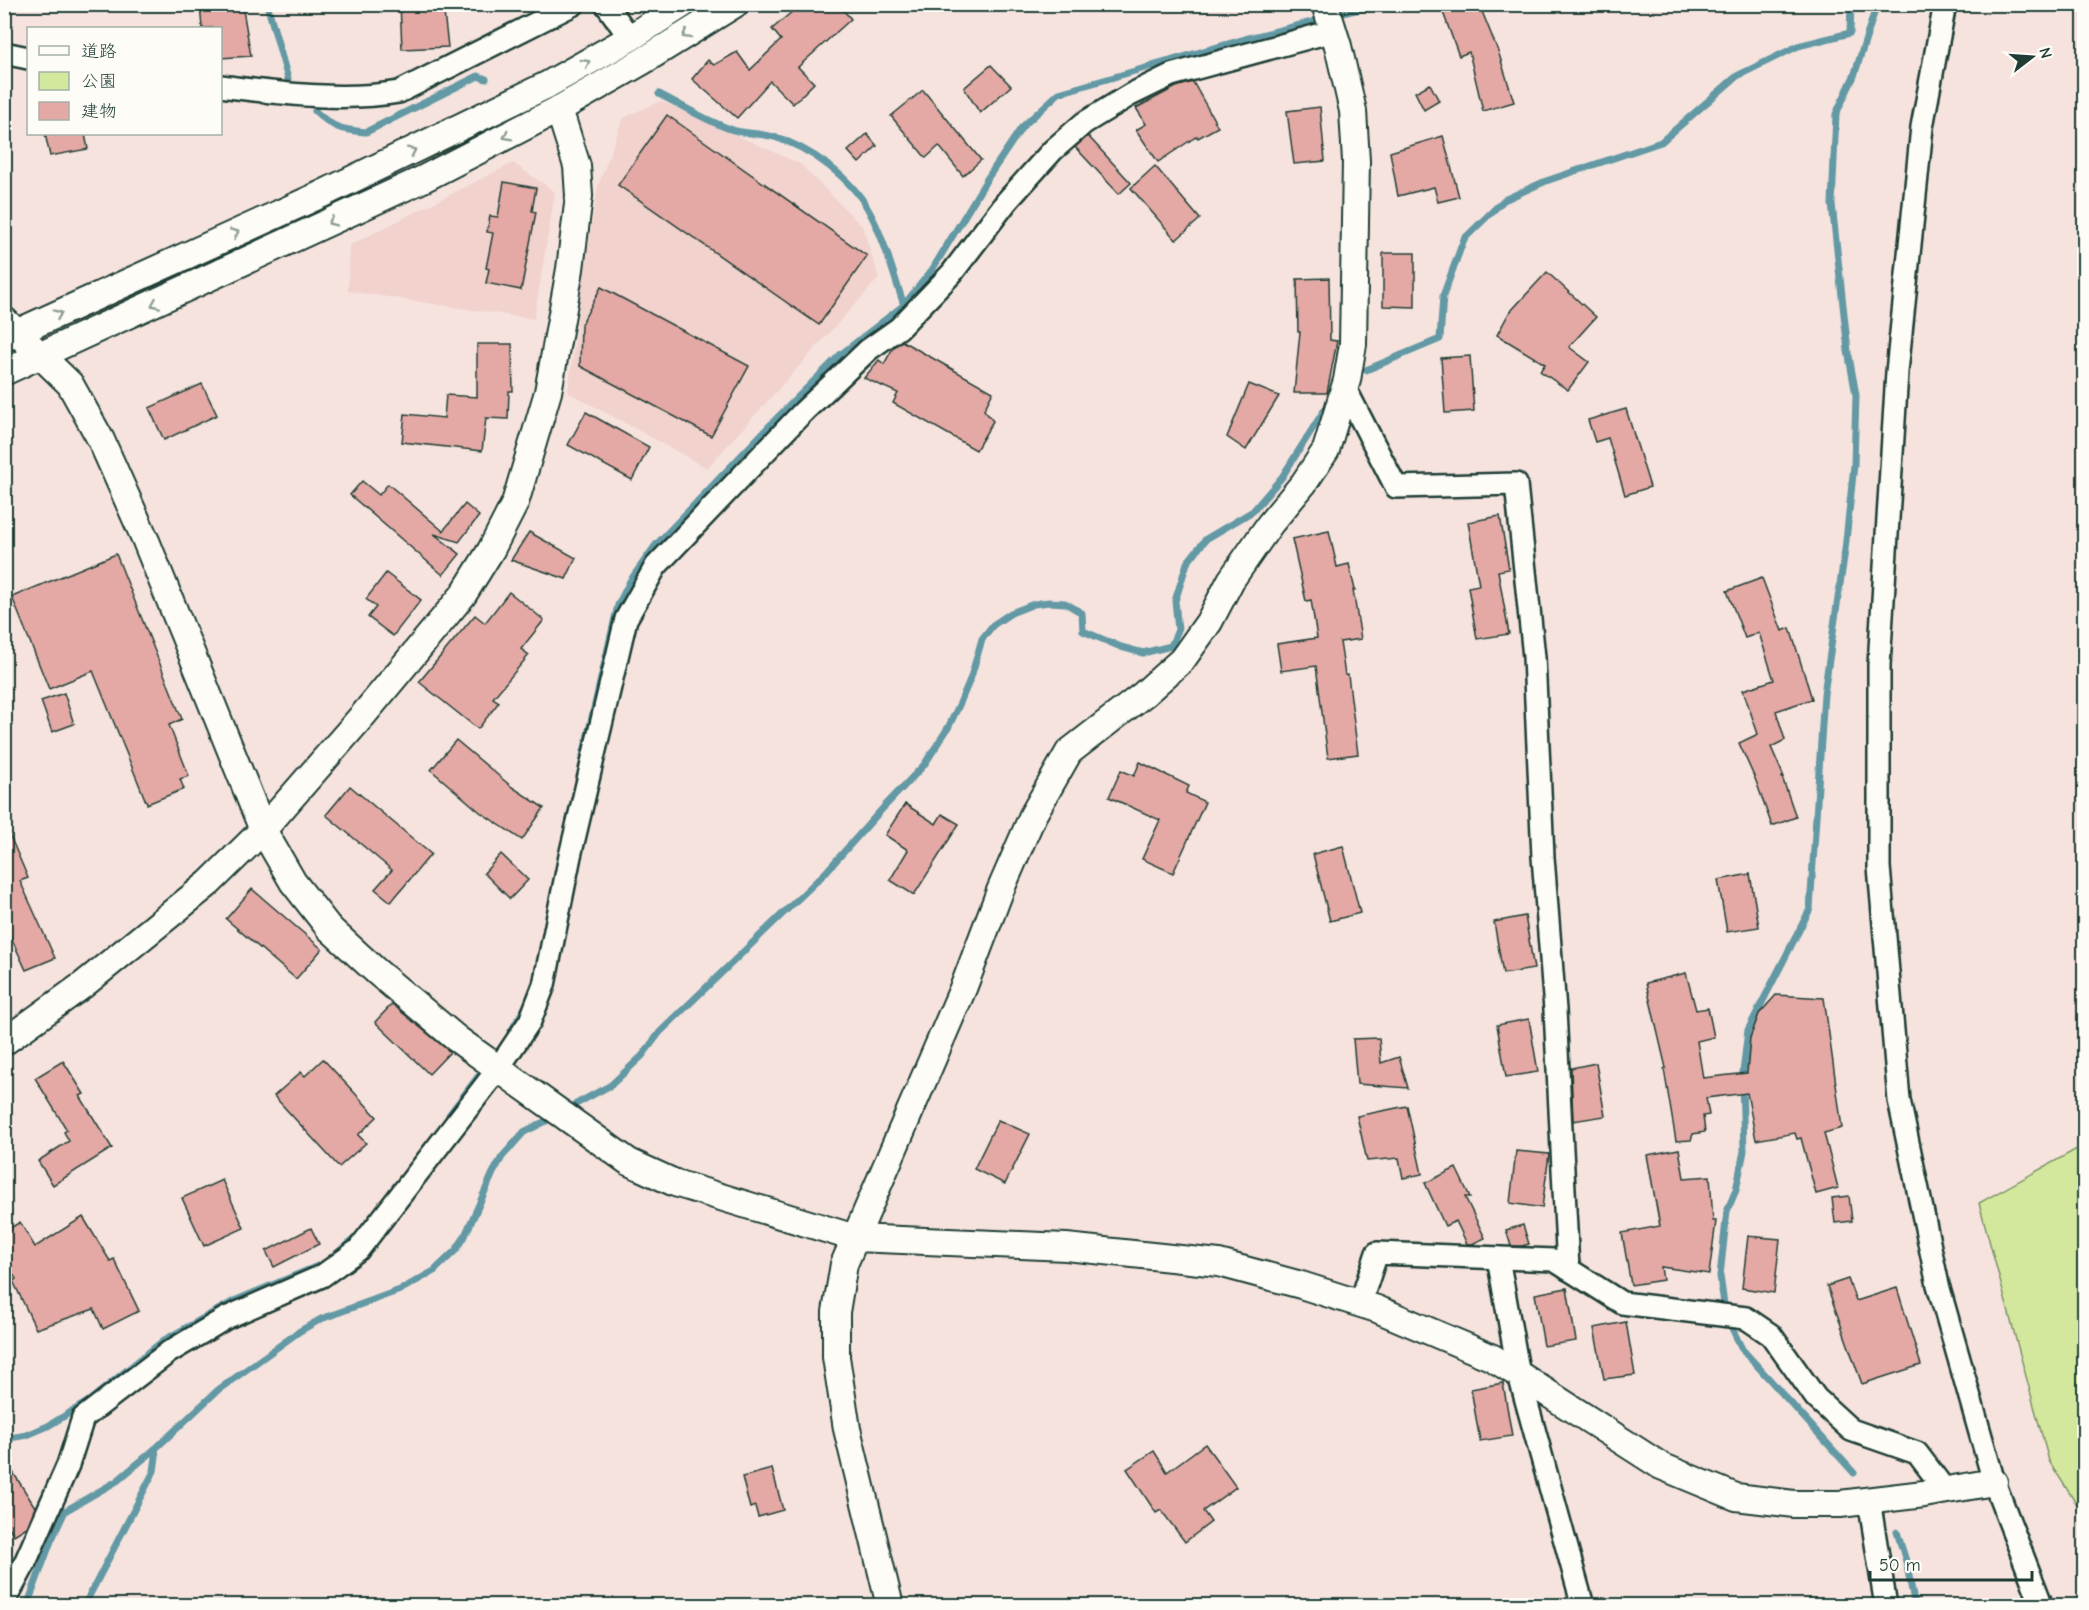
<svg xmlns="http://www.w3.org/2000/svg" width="2089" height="1610" font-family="'Comic Neue','Klee One',sans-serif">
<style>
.built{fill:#f1d2cd}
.green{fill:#d4e89d;stroke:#7a9268;stroke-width:1.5}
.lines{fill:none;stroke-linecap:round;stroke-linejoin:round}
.stream{stroke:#6299a4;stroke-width:7}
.building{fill:#e4a9a4;stroke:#1f3d34;stroke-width:1.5}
.minor-casing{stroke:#1f3d34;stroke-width:26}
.tertiary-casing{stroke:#1f3d34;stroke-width:30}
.minor{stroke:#fdfcf7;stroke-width:21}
.tertiary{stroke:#fdfcf7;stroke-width:26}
.oneway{stroke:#8e9c96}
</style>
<rect width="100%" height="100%" fill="#f6e3de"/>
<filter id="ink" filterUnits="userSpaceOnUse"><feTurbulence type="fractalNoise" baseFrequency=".0167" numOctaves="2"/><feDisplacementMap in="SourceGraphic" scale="12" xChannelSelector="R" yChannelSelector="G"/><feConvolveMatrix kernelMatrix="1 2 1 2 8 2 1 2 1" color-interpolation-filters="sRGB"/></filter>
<g filter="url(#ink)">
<g class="built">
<path d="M 661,101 L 800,164 L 862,226 L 879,278 L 707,468 L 568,392 L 583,278 L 598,186 L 623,118 Z"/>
<path d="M 513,163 L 555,192 L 534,319 L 348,291 L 350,245 Z"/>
</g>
<path class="green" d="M 2084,1145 L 2084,1516 L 2049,1461 L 1979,1203 Z"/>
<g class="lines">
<g class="stream">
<path d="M 267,4 L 288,79"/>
<path d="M 1334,15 L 1381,4"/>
<path d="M 659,94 C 683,106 708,122 733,130 C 746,134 761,133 774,137 C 809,147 852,178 869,211 C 885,240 893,274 904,305"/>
<path d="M 315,111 C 333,128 341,130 366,132 L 478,76 L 486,79"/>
<path d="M 1366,370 L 1440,339 L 1443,296 L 1464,239 L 1504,200 L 1546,181 L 1661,142 L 1737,76 L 1798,46 L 1850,33 L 1851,4"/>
<path d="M 583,756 L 618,605 L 630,581 L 655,546 L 778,417 L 840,355 L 904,305 L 932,270 L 987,179 L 1022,127 L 1059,93 L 1245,39 L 1324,19"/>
<path d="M 510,1033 L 527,1004"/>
<path d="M 565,1110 L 611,1085 L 642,1056 L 660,1032 L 825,873 L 883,808 L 924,765 L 948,728 L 960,703 L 971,677 L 982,639 L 993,625 L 1011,613 L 1034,604 L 1049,602 L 1065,603 L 1082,613 L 1083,631 L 1121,647 L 1143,653 L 1171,646 L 1178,630 L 1175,601 L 1187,563 L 1206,539 L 1253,511 L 1282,477 L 1323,412"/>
<path d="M 449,1115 L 486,1066"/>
<path d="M 336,1254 L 360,1234"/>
<path d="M 1724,1304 L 1720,1276 L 1727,1211 L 1736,1190 L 1744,1151 L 1742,1081 L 1748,1030 L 1810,909 L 1824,694 L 1845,550 L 1854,465 L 1856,395 L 1848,351 L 1832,204 L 1836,114 L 1854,76 L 1877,4"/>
<path d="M 1729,1322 L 1742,1349 L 1854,1473"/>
<path d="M 4,1439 L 27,1435 L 48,1426 L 89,1401 L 164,1340 L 234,1301 L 325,1263"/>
<path d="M 1897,1532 L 1906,1561 L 1915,1606"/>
<path d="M 27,1606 L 51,1541 L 65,1511 L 117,1481 L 155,1449 L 218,1390 L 300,1331 L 321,1319 L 400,1290 L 434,1271 L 456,1250 L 464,1238 L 493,1173 L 502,1157 L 524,1132 L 556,1116"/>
<path d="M 84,1606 L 154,1471 L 156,1457 L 155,1449"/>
</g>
</g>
<g class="building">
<path d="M 200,4 L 242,4 L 251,56 L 220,58 L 220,28 L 202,28 Z"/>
<path d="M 400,4 L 443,4 L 448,47 L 402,49 Z"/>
<path d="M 801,4 L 838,4 L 851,19 L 798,67 L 814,83 L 793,104 L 770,81 L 737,118 L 692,79 L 708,60 L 714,65 L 737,52 L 750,70 L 781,40 L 772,29 Z"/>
<path d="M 1440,4 L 1479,4 L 1498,51 L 1514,102 L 1483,111 L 1469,52 L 1459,56 Z"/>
<path d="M 991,65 L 1011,86 L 980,113 L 964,88 Z"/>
<path d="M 1193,82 L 1218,127 L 1198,138 L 1197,136 L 1158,162 L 1136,130 L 1146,124 L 1136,108 L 1176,87 Z"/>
<path d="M 1430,84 L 1439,101 L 1424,110 L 1415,92 Z"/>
<path d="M 923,90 L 981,160 L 963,176 L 939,146 L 926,158 L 891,116 Z"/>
<path d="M 1320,107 L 1325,161 L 1294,164 L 1287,111 Z"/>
<path d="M 667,115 L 867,256 L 819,325 L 618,185 Z"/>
<path d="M 45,134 L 85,134 L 88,149 L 50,156 Z"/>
<path d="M 867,134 L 877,146 L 859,163 L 848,151 Z"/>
<path d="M 1088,136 L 1131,183 L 1119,194 L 1075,147 Z"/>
<path d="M 1443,136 L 1459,197 L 1438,202 L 1434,187 L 1398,196 L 1390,152 Z"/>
<path d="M 1155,166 L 1200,219 L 1176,240 L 1131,188 Z"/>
<path d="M 504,182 L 536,188 L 532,211 L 536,212 L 521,290 L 486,283 L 489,269 L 486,268 L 493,233 L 487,232 L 490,216 L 498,217 Z"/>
<path d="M 1383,253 L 1415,253 L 1415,307 L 1383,306 Z"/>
<path d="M 1547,272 L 1596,317 L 1569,347 L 1589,362 L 1568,390 L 1540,371 L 1545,364 L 1497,335 L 1509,313 Z"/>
<path d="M 1329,278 L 1330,340 L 1337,341 L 1327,393 L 1294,393 L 1300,332 L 1298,332 L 1297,279 Z"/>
<path d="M 601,287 L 749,366 L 711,436 L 580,366 L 581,325 Z"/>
<path d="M 902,341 L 993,392 L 984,410 L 993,421 L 976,450 L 893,403 L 898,393 L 864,378 L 879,360 L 884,364 L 893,348 Z"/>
<path d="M 477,344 L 512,344 L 513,391 L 509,391 L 508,419 L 486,418 L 482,451 L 402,442 L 405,414 L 444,418 L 446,395 L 477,397 Z"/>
<path d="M 1470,356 L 1474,411 L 1445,413 L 1441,358 Z"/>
<path d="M 202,384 L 217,415 L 164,440 L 149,408 Z"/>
<path d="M 1249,384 L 1279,396 L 1246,450 L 1227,437 Z"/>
<path d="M 1626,409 L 1650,487 L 1625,495 L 1608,438 L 1595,442 L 1588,420 Z"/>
<path d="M 586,412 L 649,447 L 632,480 L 568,445 Z"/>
<path d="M 362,481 L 379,495 L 388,484 L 443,531 L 465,504 L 479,516 L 459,542 L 434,534 L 460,554 L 443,575 L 350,495 Z"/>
<path d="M 1500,516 L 1509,569 L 1498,571 L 1509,634 L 1477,639 L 1468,587 L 1479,585 L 1468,522 Z"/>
<path d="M 1329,531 L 1337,567 L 1349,564 L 1355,590 L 1353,590 L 1361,639 L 1340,642 L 1345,675 L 1348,675 L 1358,754 L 1328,758 L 1316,666 L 1281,671 L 1277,644 L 1317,638 L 1311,600 L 1306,601 L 1292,539 Z"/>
<path d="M 529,532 L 576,558 L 566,579 L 511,560 Z"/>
<path d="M 116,554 L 182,719 L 169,725 L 189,776 L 180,779 L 184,789 L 147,804 L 93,671 L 49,689 L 12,597 Z"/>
<path d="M 386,573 L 421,600 L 393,636 L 368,617 L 376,607 L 366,599 Z"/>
<path d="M 1762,578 L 1782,631 L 1790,628 L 1812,699 L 1776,711 L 1785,740 L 1771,747 L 1784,777 L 1782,777 L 1796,817 L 1772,826 L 1756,781 L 1739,743 L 1758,734 L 1743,690 L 1774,680 L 1759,633 L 1745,638 L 1727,591 Z"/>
<path d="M 509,592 L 544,620 L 521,649 L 529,655 L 493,698 L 499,702 L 478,729 L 419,682 L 475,615 L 485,623 Z"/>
<path d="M 64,693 L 74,724 L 52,732 L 41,701 Z"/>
<path d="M 456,740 L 512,787 L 544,808 L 522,840 L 480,812 L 431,770 Z"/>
<path d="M 1140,762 L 1189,786 L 1186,793 L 1205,802 L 1173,873 L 1142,859 L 1160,820 L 1109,797 L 1121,770 L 1134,776 Z"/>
<path d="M 350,786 L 431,854 L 391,902 L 375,889 L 392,870 L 326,815 Z"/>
<path d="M 905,804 L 936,824 L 942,814 L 959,824 L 914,895 L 890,880 L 908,850 L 885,835 Z"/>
<path d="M 4,822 L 28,878 L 20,881 L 55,958 L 26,970 L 4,922 Z"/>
<path d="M 1343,846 L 1360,913 L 1330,921 L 1313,854 Z"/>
<path d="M 501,854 L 528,880 L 510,899 L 484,873 Z"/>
<path d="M 1750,874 L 1759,927 L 1727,932 L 1718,880 Z"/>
<path d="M 252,889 L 322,949 L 296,979 L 226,919 Z"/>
<path d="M 1525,916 L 1534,969 L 1503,974 L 1494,922 Z"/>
<path d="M 1686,973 L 1696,1010 L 1708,1008 L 1714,1037 L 1697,1041 L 1703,1078 L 1747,1073 L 1750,1038 L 1759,1014 L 1776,995 L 1824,998 L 1842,1128 L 1824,1133 L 1838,1188 L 1816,1194 L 1801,1138 L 1797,1139 L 1795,1133 L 1756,1140 L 1747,1093 L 1706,1098 L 1709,1115 L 1703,1116 L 1705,1132 L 1693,1134 L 1691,1140 L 1676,1141 L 1664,1069 L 1666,1068 L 1646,983 Z"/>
<path d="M 392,1004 L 450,1052 L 429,1074 L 375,1022 Z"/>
<path d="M 1529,1019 L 1538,1072 L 1506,1077 L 1497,1025 Z"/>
<path d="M 1379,1038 L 1381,1063 L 1399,1057 L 1408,1088 L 1357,1084 L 1353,1039 Z"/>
<path d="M 323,1059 L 377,1117 L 358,1135 L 366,1143 L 339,1167 L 274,1096 L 301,1072 L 305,1076 Z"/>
<path d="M 63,1061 L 84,1094 L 80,1096 L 112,1148 L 53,1185 L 38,1161 L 69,1141 L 64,1132 L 67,1130 L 35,1078 Z"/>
<path d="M 1596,1063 L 1605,1116 L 1573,1121 L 1571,1068 Z"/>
<path d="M 1407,1106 L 1422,1174 L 1403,1178 L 1399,1158 L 1367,1161 L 1357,1116 Z"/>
<path d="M 998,1120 L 1030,1134 L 1005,1184 L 974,1169 Z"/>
<path d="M 1679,1149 L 1684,1178 L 1710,1176 L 1713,1221 L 1716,1221 L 1709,1274 L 1661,1267 L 1663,1280 L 1631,1285 L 1622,1233 L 1660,1226 L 1647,1155 Z"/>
<path d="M 1516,1151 L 1549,1154 L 1542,1208 L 1510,1203 Z"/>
<path d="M 1456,1168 L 1470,1197 L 1465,1197 L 1485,1238 L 1472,1244 L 1467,1244 L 1456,1221 L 1445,1226 L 1425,1183 Z"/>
<path d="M 222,1180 L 244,1228 L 204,1246 L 182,1198 Z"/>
<path d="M 1849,1196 L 1852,1221 L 1835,1223 L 1832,1198 Z"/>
<path d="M 83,1217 L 110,1261 L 114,1259 L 139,1311 L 103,1329 L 94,1309 L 36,1329 L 13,1281 L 16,1279 L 4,1260 L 4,1232 L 20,1222 L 35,1247 Z"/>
<path d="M 1523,1225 L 1529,1244 L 1522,1246 L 1511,1246 L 1506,1230 Z"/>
<path d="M 311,1228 L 319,1244 L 274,1267 L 266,1251 Z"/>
<path d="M 1748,1236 L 1780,1239 L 1774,1293 L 1742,1288 Z"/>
<path d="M 1848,1279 L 1856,1301 L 1897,1288 L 1921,1365 L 1862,1384 L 1827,1286 Z"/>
<path d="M 1567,1288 L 1576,1341 L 1544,1346 L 1535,1294 Z"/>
<path d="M 1626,1322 L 1635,1375 L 1604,1379 L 1594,1328 Z"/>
<path d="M 1503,1383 L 1512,1436 L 1480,1441 L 1471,1389 Z"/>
<path d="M 1205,1444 L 1236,1487 L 1203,1511 L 1211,1522 L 1185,1542 L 1161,1510 L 1156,1513 L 1127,1469 L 1154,1451 L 1167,1472 Z"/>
<path d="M 4,1458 L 35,1507 L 27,1527 L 14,1535 L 4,1520 Z"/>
<path d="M 772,1469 L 783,1510 L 758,1517 L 755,1506 L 750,1508 L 742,1477 Z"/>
</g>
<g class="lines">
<g class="minor-casing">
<g id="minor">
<path d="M 606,4 L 630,38"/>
<path d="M 1945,4 L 1922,127 L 1897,372 L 1879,665 L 1879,867 L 1899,1100 L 1938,1285 L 1994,1482 L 2042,1606"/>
<path d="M 4,53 L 28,58"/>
<path d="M 220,86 C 279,93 340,102 399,92 L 574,4"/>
<path d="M 1345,388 L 1396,487 L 1516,484 L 1534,657 L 1543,857 L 1555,1010 L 1568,1269"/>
<path d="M 1498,1258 L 1519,1375 L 1583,1606"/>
<path d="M 1360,1304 L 1377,1253 L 1554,1260 L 1622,1303 L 1746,1318 L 1771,1335 L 1816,1398 L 1851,1430 L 1917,1453 L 1945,1490"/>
<path d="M 1869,1500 L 1886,1606"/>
<path d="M 4,1602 L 24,1565 L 68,1465 L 83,1418 L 169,1352 L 226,1318 L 322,1276 L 358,1250 L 498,1069 L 530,1021 L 544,985 L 570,856 L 626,619 L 656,566 L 803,412 L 868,350 L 899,328 L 952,273 L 1007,201 L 1053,150 L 1084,123 L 1130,95 L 1171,75 L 1333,31"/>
</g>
</g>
<g class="tertiary-casing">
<g id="tertiary">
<path d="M 4,320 L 70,384 L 101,440 L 146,541 L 263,830 L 293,882 L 329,928 L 377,972 L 457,1039 L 629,1162 L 675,1183 L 855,1238 L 1066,1247 L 1219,1263 L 1301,1285 L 1377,1309 L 1493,1358 L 1661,1466 L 1736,1497 L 1794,1504 L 1840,1504 L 1924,1494 L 1994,1482"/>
<path d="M 5,338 L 320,195 L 547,85 L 630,38 L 683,4"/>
<path d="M 4,372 L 423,179 L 559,109 L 643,61 L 735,4"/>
<path d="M 4,1042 L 83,985 L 209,883 L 263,830 L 364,714 L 463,595 L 491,550 L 515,503 L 548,392 L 570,269 L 579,196 L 577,166 L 559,109"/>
<path d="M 890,1606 L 847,1429 L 836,1357 L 836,1312 L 844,1264 L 964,986 L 1000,891 L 1033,815 L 1069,752 L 1144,694 L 1182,660 L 1209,622 L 1231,580 L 1270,524 L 1304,483 L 1326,450 L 1347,380 L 1353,344 L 1356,161 L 1353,111 L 1338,46 L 1325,4"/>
</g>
</g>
<use href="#minor" class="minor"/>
<use href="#tertiary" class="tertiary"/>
</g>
<defs><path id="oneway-chevron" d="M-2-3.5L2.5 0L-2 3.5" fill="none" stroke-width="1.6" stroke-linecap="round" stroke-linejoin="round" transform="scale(1.5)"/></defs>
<g class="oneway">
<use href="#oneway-chevron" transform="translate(686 35) rotate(149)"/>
<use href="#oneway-chevron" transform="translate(586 63) rotate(-30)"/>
<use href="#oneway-chevron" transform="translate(507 136) rotate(153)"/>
<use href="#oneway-chevron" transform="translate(412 151) rotate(-26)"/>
<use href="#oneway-chevron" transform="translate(332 222) rotate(155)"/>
<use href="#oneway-chevron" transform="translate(235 233) rotate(-24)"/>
<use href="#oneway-chevron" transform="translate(155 304) rotate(156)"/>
<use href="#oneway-chevron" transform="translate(58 314) rotate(-24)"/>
</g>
</g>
<rect width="2089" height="1610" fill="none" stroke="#fdfcf7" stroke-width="24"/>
<rect x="12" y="12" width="2065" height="1586" fill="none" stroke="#1f3d34" stroke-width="2" filter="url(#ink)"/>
<rect x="27" y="27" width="195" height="108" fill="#fdfcf7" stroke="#a4b0a9" stroke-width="1.5"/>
<rect x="39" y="46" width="30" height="9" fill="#fdfcf7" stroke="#a4b0a9" stroke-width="1.5"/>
<text x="81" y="57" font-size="18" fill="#1f3d34">道路</text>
<rect x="39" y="72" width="30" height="18" fill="#d4e89d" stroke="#a4b0a9" stroke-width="1.5"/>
<text x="81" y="87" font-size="18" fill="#1f3d34">公園</text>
<rect x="39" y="102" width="30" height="18" fill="#e4a9a4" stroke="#a4b0a9" stroke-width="1.5"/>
<text x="81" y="117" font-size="18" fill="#1f3d34">建物</text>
<g transform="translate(2032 57) rotate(73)" stroke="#fdfcf7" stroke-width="4.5" paint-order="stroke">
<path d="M0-4.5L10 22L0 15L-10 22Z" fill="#1f3d34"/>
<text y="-9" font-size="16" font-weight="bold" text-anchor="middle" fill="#1f3d34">N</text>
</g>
<path d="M1870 1571v9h162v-9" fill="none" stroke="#1f3d34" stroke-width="3"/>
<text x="1879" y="1571" font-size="18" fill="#1f3d34" stroke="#fdfcf7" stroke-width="4.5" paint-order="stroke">50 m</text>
</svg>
